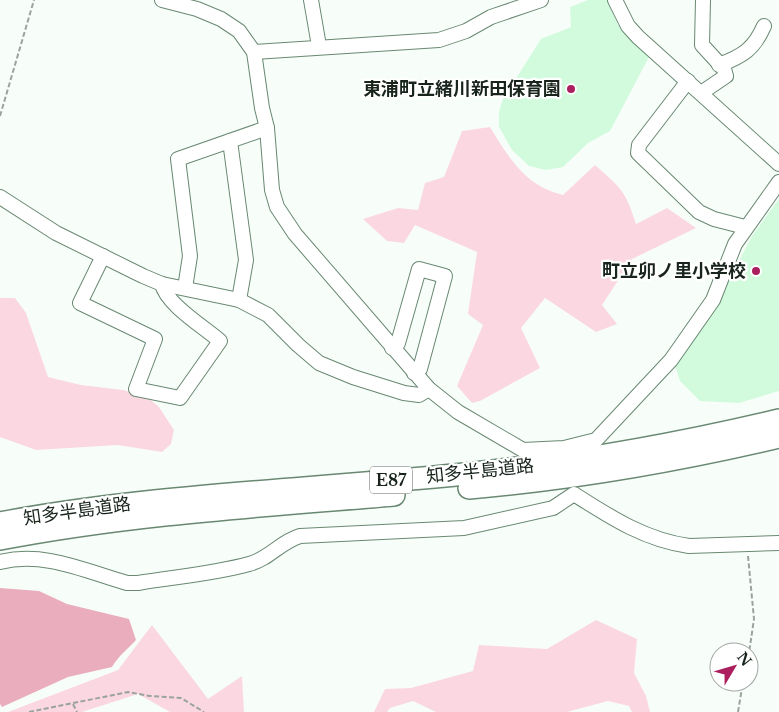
<svg xmlns="http://www.w3.org/2000/svg" width="779" height="712" font-family="'Libre Baskerville','Noto Sans JP',serif">
<style>
.built{fill:#d2fbde}
.green{fill:#fbd8e1}
.water{fill:#e9adbe}
.lines{fill:none;stroke-linecap:round;stroke-linejoin:round}
.minor-casing{stroke:#698872;stroke-width:16}
.highway-casing{stroke:#698872;stroke-width:24}
.path{stroke:#9aa39c;stroke-width:2;stroke-dasharray:5 2.5;stroke-linecap:butt}
.minor{stroke:#fff;stroke-width:14}
.highway{stroke:#fff;stroke-width:21}
.poi-dot{fill:#ac1f5e;stroke:#fff;stroke-width:2}
.labels{text-anchor:middle;dominant-baseline:central;stroke-width:4.5;stroke-linejoin:round;paint-order:stroke}
.shield{fill:#fff;stroke:#5d6660;stroke-width:1}
.shield-label{font-size:16px;font-weight:bold;fill:#18241c}
.poi-label{font-size:18px;font-weight:bold;fill:#18241c;stroke:#fff;text-anchor:end}
.street-label{font-size:18px;fill:#18241c;stroke:#fff}
</style>
<rect width="100%" height="100%" fill="#f7fef9"/>
<g class="built">
<path d="M 588,0 L 607,0 L 618,25 L 650,55 L 610,131 L 588,143 L 563,167 L 546,170 L 529,166 L 512,150 L 499,127 L 499,112 L 503,99 L 541,39 L 571,27 L 570,7 Z"/>
<path d="M 779,199 L 779,391 L 739,403 L 700,401 L 680,381 L 674,363 L 715,306 L 752,236 Z"/>
</g>
<g class="green">
<path d="M 490,127 C 509,158 525,186 563,195 L 595,165 C 622,189 625,190 636,224 L 667,208 L 696,228 L 632,259 L 602,305 L 617,324 L 596,332 L 545,298 L 521,328 L 540,368 L 480,401 L 472,403 L 457,386 L 483,325 L 468,314 L 477,252 L 415,225 L 404,243 L 387,241 L 363,219 L 398,208 L 418,210 L 425,183 L 444,177 L 462,131 Z"/>
<path d="M 0,298 L 15,298 L 26,313 L 48,377 L 81,385 L 123,390 L 147,397 L 159,407 L 174,430 L 171,444 L 162,452 L 118,445 L 36,450 L 0,437 Z"/>
<path d="M 596,620 L 637,639 L 634,673 L 646,696 L 650,712 L 632,712 L 629,706 L 608,701 L 567,712 L 436,712 L 413,701 L 390,708 L 387,712 L 374,712 L 385,689 L 411,688 L 473,671 L 479,645 L 547,649 Z"/>
<path d="M 152,625 L 208,699 L 242,676 L 244,712 L 170,712 L 138,694 L 82,712 L 8,712 L 118,670 Z"/>
</g>
<path class="water" d="M 0,588 L 39,591 L 67,604 L 129,619 L 136,640 C 127,650 119,655 112,667 L 68,677 L 2,707 L 0,704 Z"/>
<g class="lines">
<g class="minor-casing">
<g id="minor">
<path d="M 162,0 L 197,9 L 221,19 L 239,31 L 254,52 L 262,108 L 267,128 L 272,190 L 277,207 L 295,234 L 429,389 L 458,412 L 523,450 L 564,448 L 596,440 L 671,360 L 713,300 L 735,244 L 779,182"/>
<path d="M 311,0 L 319,46"/>
<path d="M 615,0 L 628,26 L 638,37 L 779,164"/>
<path d="M 254,52 L 439,40 L 466,31 L 491,17 L 541,0"/>
<path d="M 719,65 C 743,56 754,49 764,26"/>
<path d="M 688,81 L 639,145 L 638,153 L 699,212 L 714,219 L 745,227"/>
<path d="M 701,93 L 726,76 L 724,69 L 702,45 L 703,0"/>
<path d="M 230,141 L 246,260 L 239,300"/>
<path d="M 0,197 L 56,233 L 143,276 L 162,284 L 239,300 L 268,315 L 298,345 L 319,363 L 353,377 L 404,393 L 419,395 L 429,389"/>
<path d="M 103,256 L 80,303 L 155,339 L 136,389 L 180,398 L 220,341 C 204,327 166,304 162,284"/>
<path d="M 185,288 L 190,256 L 178,159 L 267,128"/>
<path d="M 392,348 L 398,343 L 419,269 L 445,276 L 420,369 L 414,373"/>
<path d="M 0,562 C 44,551 85,571 127,583 L 138,583 C 174,577 213,574 249,564 C 269,559 280,542 300,536 L 464,528 L 553,508 L 574,494 C 610,517 645,540 689,546 L 779,543"/>
</g>
</g>
<g class="highway-casing">
<g id="highway">
<path d="M 469,488 C 573,479 677,461 779,437"/>
<path d="M 0,523 C 160,493 322,490 483,472 C 583,461 682,443 779,420"/>
<path d="M 0,539 C 130,514 262,506 394,495"/>
</g>
</g>
<g class="path">
<path d="M 0,116 L 34,0"/>
<path d="M 748,556 L 754,619 L 749,653"/>
<path d="M 73,704 L 77,712"/>
<path d="M 29,712 L 128,692 L 150,696 L 181,698 L 204,712"/>
<path d="M 738,712 L 743,682"/>
</g>
<use href="#minor" class="minor"/>
<use href="#highway" class="highway"/>
</g>
<g class="poi-dot">
<circle cx="571" cy="89" r="5"/>
<circle cx="756" cy="271" r="5"/>
</g>
<g class="labels">
<rect class="shield" x="370" y="466.5" width="42" height="27" rx="4"/>
<g class="shield-label">
<text x="391" y="480">E87</text>
</g>
<g class="poi-label">
<text x="561" y="89">東浦町立緒川新田保育園</text>
<text x="746" y="271">町立卯ノ里小学校</text>
</g>
<g class="street-label">
<text transform="translate(480 471) rotate(-6)">知多半島道路</text>
<text transform="translate(77 511) rotate(-8)">知多半島道路</text>
</g>
</g>
<g transform="translate(734 667) rotate(52)"><circle r="24" fill="#ffffff" stroke="#a3a7a4"/>
<path d="M0-4L9 19L0 12L-9 19Z" fill="#ac1f5e"/>
<text y="-8" font-size="14" font-weight="bold" text-anchor="middle" fill="#18241c">N</text>
</g>
</svg>
